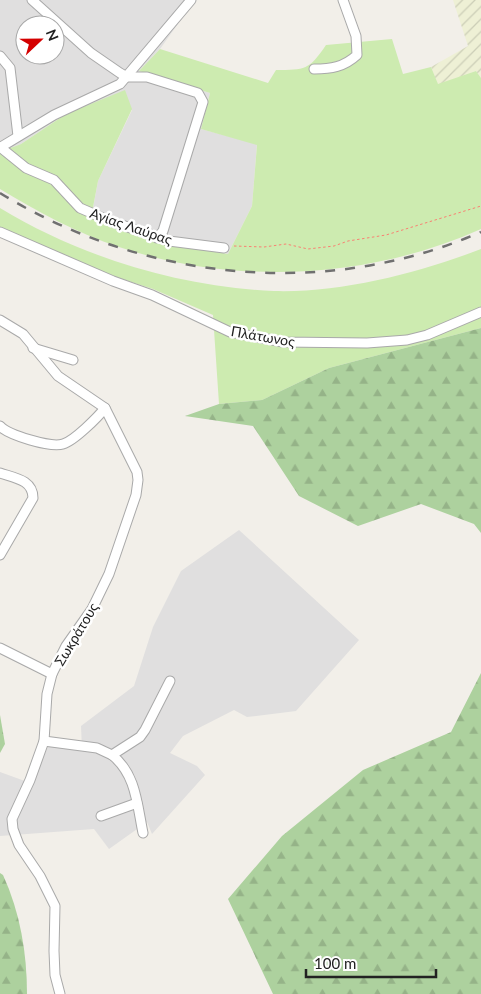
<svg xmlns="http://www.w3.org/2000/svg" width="481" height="994" font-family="Lato,sans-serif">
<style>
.residential{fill:#e0dfdf;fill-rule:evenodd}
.farmland{fill:url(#farmland-furrows)}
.grass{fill:#cdebb0}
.forest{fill:url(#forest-firs)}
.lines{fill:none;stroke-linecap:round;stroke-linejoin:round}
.street-casing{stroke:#a9a9a9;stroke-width:11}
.path{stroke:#fa8072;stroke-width:1;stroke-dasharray:2.5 2.5;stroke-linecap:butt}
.street{stroke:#fff;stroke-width:9}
.rail{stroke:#707070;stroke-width:2.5;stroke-dasharray:10 10;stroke-linecap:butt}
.labels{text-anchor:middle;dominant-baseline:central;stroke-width:5;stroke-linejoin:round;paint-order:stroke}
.street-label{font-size:14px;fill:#222;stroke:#fff}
</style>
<defs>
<pattern id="farmland-furrows" width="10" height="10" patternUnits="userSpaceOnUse" patternTransform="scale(1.25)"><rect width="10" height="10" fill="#eef0d5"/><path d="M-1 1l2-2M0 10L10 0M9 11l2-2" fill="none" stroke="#ccceb7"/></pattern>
<pattern id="forest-firs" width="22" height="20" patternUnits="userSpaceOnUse" patternTransform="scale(1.25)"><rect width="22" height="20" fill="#add19e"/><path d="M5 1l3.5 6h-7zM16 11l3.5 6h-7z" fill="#95b388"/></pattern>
</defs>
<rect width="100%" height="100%" fill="#f2efe9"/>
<g class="residential">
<path d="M 0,0 L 195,0 L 160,49 L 139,71 L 210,93 L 201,129 L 257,144 L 252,206 L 228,254 L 156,242 L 91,219 L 98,181 L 132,110 L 66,114 L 21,144 L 0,152 ZM 25,25 L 55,25 L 55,55 L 25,55 Z"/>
<path d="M 239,530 L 359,640 L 296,711 L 247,717 L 234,710 L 183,736 L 170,753 L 197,766 L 205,775 L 152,834 L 147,822 L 109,849 L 94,829 L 0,836 L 0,772 L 33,784 L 48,746 L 82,749 L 81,726 L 134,686 L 153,627 L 181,571 Z"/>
</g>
<path class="farmland" d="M 453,0 L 481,0 L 481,78 L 476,71 L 438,85 L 431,67 L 468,46 Z"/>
<g class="grass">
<path d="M 392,39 L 403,74 L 431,67 L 438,84 L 476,71 L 481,78 L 481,229 C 370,279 235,286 119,247 C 77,233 38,212 0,189 L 0,152 L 21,144 L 66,114 L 125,90 L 132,109 L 98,181 L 91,218 L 156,242 L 228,254 L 252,206 L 257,145 L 201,129 L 210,93 L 139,71 L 160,49 L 268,83 L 276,70 C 305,70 309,70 326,45 Z"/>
<path d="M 0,208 C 81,257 179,287 274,291 C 341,293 419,273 481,249 L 481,328 L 329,368 L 262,400 L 219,404 L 213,315 L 153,289 L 116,277 L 12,234 L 0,227 Z"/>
</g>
<g class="forest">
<path d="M 481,328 L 481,533 L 474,524 L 421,504 L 358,526 L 299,496 L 253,426 L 185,416 L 219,404 L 262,400 L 329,368 Z"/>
<path d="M 481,673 L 481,994 L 273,994 L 228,899 L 282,836 L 363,770 L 451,732 Z"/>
<path d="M 0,715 L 5,744 L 0,753 Z"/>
<path d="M 0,873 L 3,875 C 20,912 27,953 27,994 L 0,994 Z"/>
</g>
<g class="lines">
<g class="street-casing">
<g id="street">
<path d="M 32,0 L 91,53 L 120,73 L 127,77 L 147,77 L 198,93 L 203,102 L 163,231 L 157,238"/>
<path d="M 0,56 L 10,68 L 18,136"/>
<path d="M 314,69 C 331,69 344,67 357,55 L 356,36 L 343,0"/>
<path d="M 0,147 L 26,168 L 54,180 L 80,208 L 110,221 L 169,241 L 224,248"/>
<path d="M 1,147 L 54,115 L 120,84 L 191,0"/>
<path d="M 0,232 L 113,281 L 152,295 L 230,332 L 283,342 L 367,343 L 407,340 L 427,335 L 481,312"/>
<path d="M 0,320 L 23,334 L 58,376 L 105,408 L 137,472 L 138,480 L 136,495 L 109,574 L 92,609 L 66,646 L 52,674 L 47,694 L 44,741 L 30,780 L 12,819 L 13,829 L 19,845 L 40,876 L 55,906 L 54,951 L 55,975 L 60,994"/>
<path d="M 33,348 L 73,360"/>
<path d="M 0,426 C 8,435 51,448 63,444 C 74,441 98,417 105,408"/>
<path d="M 0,473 C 15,478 33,480 33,498 L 0,555"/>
<path d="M 0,648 L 52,674"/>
<path d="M 44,741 L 97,748 L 112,755 L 140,737 L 145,730 L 170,681"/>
<path d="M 112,755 C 136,774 137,804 143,833"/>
<path d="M 101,816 L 137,803"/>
</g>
</g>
<path class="path" d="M 234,246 L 264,247 L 286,244 L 308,249 L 334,246 L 348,241 L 386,235 L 481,206"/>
<use href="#street" class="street"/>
<path class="rail" d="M 0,193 C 143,281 326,300 481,232"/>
</g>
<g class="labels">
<g class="street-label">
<text transform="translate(131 226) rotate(19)">Αγίας Λαύρας</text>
<text transform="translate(263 336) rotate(10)">Πλάτωνος</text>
<text transform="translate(76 634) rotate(-59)">Σωκράτους</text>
</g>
</g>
<g transform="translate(40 40) rotate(68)"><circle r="24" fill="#ffffff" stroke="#a7a7a7"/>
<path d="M0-4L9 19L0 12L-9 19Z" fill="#d40000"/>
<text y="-8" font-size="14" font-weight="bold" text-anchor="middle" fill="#222222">N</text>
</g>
<path d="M306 969v8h130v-8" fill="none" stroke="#222222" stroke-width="2.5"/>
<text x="314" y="969" font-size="15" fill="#222222" stroke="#ffffff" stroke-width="4" paint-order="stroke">100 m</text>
</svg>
